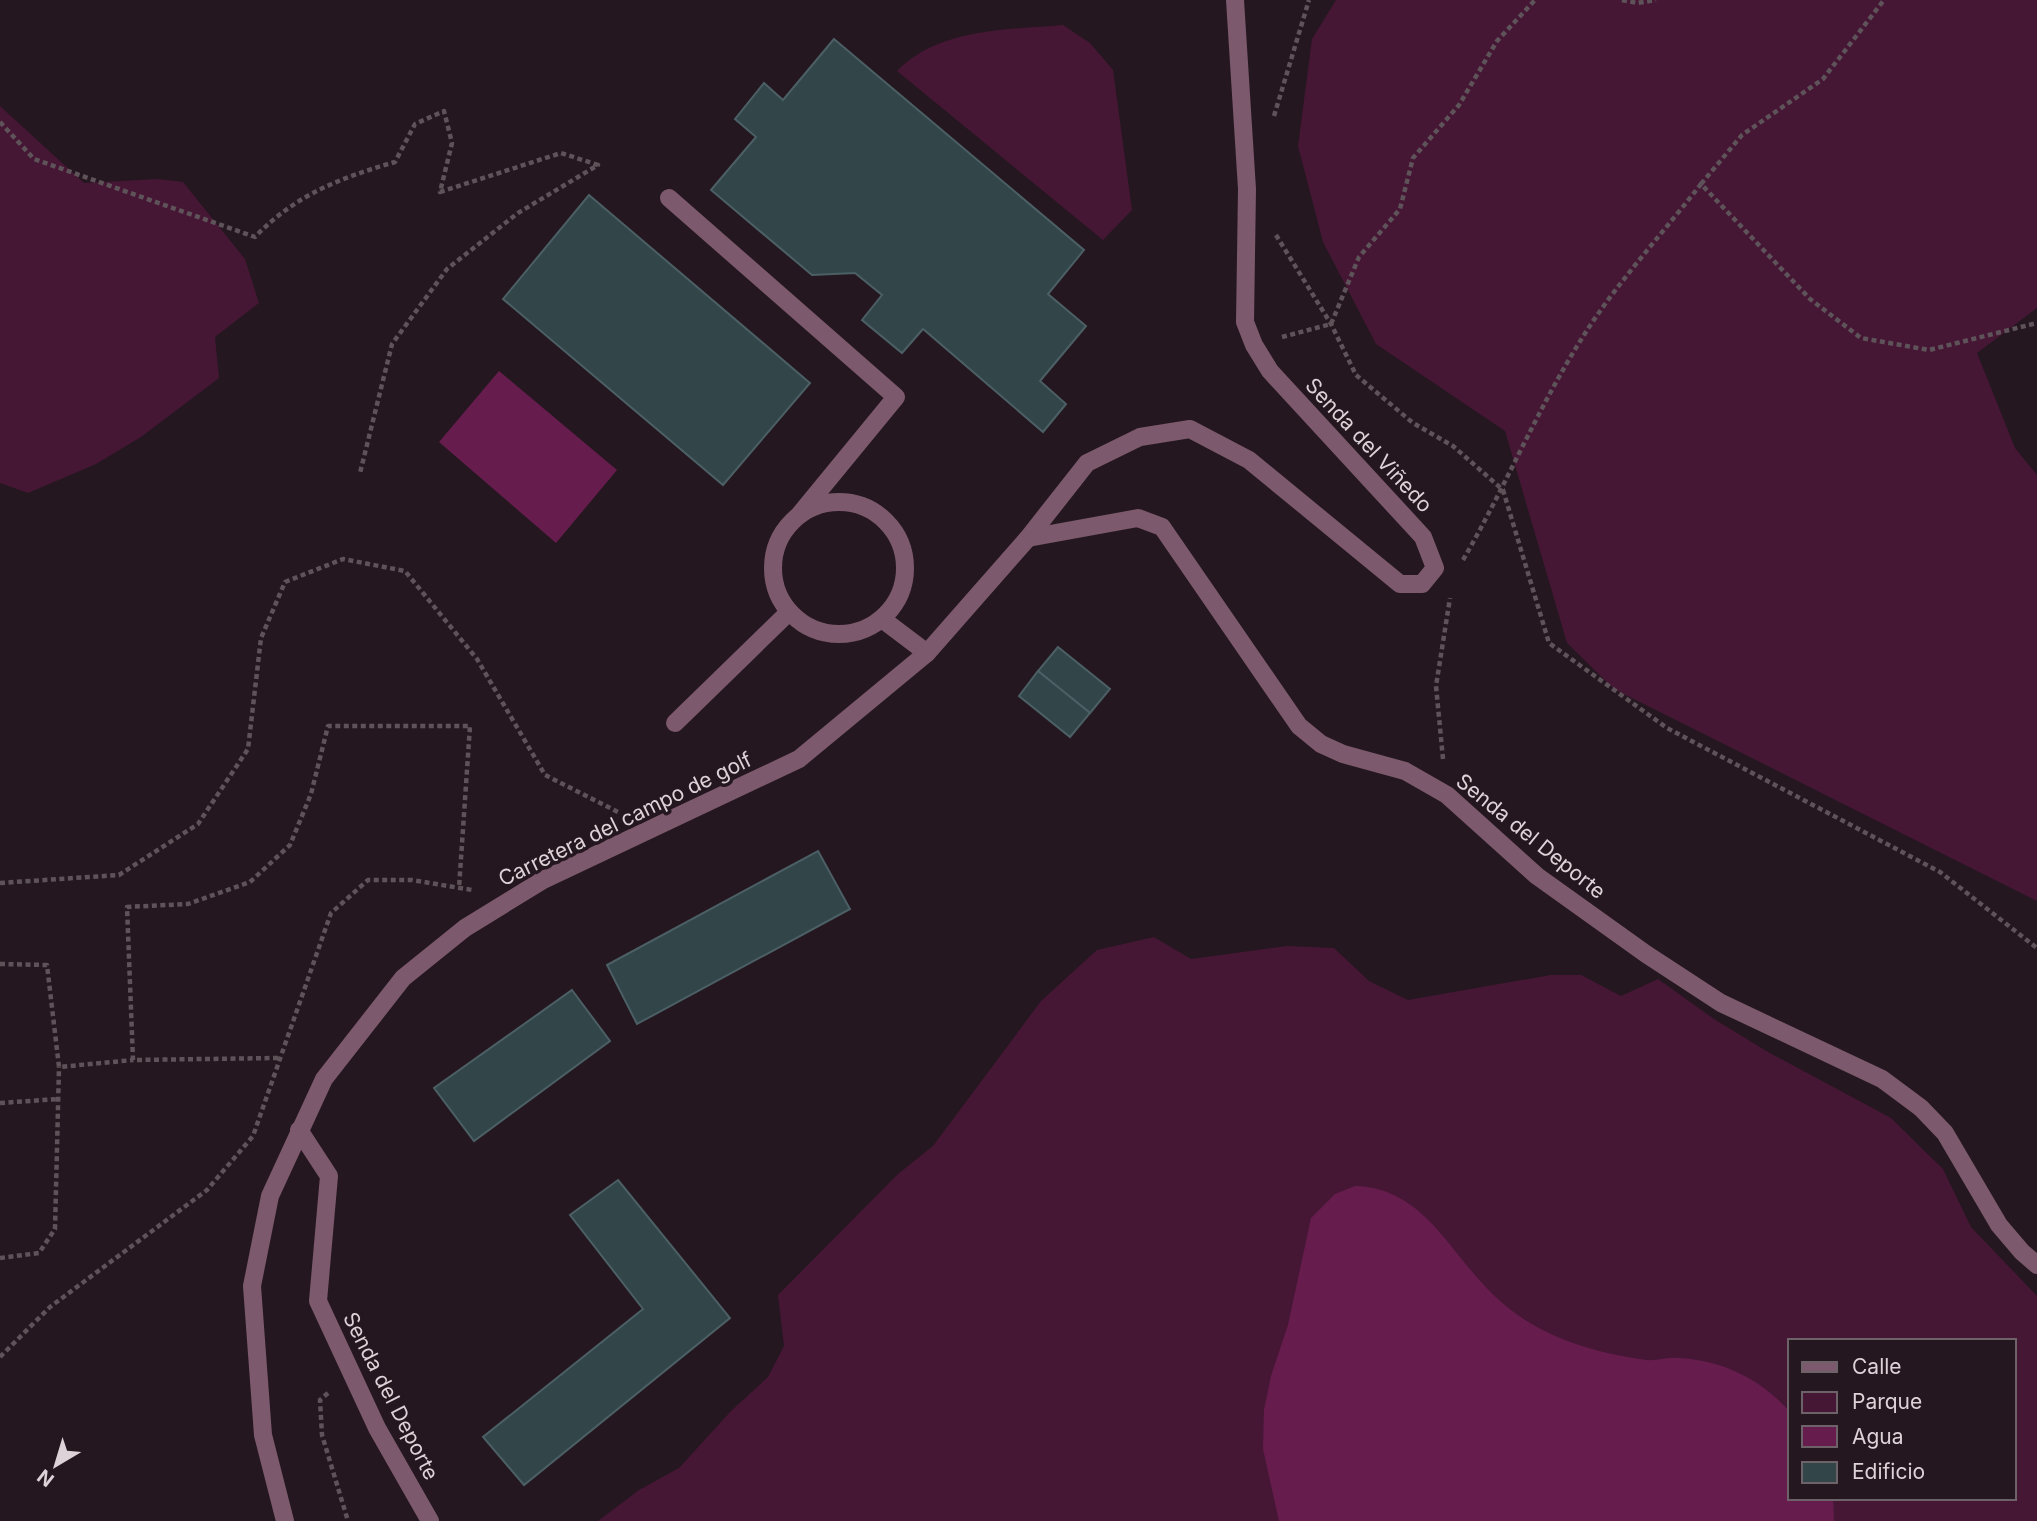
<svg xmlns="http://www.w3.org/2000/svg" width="2037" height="1521" font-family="Inter,sans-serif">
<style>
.green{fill:#451735;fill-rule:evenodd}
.water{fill:#661d4e}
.building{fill:#32464a;stroke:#4b5f65;stroke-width:2}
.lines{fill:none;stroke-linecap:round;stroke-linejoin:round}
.path{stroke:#5f535a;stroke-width:4.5;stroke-dasharray:5 3.5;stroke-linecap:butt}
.minor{stroke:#7c596d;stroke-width:18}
.labels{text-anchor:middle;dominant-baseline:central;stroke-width:7;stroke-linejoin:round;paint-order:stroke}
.street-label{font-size:21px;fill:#dcd2d7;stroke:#24171f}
</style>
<rect width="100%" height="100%" fill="#24171f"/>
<g class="green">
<path d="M 1336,0 L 2037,0 L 2037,308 L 1977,353 L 2015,448 L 2037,475 L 2037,901 L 1614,689 L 1567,643 L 1505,431 L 1376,344 L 1323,242 L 1298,146 L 1312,39 Z"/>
<path d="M 1063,25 L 1090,43 L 1113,70 L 1132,210 L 1103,240 L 897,71 C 939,28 1007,30 1063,25 Z"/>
<path d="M 0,106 L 84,183 L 158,179 L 183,182 L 245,259 L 259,303 L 215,337 L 219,378 L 141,437 L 96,464 L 28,493 L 0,483 Z"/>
<path d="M 1154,937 L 1191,959 L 1287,946 L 1334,948 L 1369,981 L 1408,1000 L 1551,975 L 1581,975 L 1621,996 L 1658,979 L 1714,1019 L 1768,1052 L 1891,1118 L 1943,1169 L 1971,1227 L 2037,1296 L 2037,1521 L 598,1521 L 639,1490 L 679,1468 L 731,1411 L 768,1377 L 784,1346 L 778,1295 L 898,1174 L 933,1146 L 1041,1001 L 1097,950 ZM 1790,1341 L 2014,1341 L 2014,1498 L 1790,1498 Z"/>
</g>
<g class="water">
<path d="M 499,371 L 617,470 L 556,543 L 439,442 Z"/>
<path d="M 1355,1186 C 1427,1188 1451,1258 1500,1301 C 1540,1337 1594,1353 1646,1360 C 1657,1361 1668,1357 1678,1358 C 1722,1360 1761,1379 1790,1412 L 1790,1498 L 1833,1498 L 1834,1521 L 1279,1521 L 1263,1449 L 1264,1410 L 1271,1376 L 1288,1325 L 1311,1218 L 1335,1194 Z"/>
</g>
<g class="building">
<path d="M 834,39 L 1084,250 L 1048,294 L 1086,326 L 1040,381 L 1066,404 L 1043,432 L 923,329 L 902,353 L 862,320 L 882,295 L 855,273 L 812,275 L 711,190 L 756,137 L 735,119 L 764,83 L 783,100 Z"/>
<path d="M 589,195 L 810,383 L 723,485 L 503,299 Z"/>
<path d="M 1058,647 L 1110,689 L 1090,713 L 1038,671 Z"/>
<path d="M 1038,671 L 1090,713 L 1070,737 L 1019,696 Z"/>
<path d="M 818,851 L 850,909 L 637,1024 L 607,965 Z"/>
<path d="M 572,990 L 610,1041 L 474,1141 L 434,1088 Z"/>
<path d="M 618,1180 L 730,1318 L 524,1485 L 483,1437 L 643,1309 L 570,1215 Z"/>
</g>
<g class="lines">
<g class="path">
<path d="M 1622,0 L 1637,3 L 1656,0"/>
<path d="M 1274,116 L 1309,0"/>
<path d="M 0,122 L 34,159 L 255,237 C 295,195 340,178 395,162 L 415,124 L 444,111 L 452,143 L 440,192 L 561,153 L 598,165 L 518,213 L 447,269 L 392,344 L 360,473"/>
<path d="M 1701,184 L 1742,135 L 1823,79 L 1884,0"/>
<path d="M 1276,235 L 1331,324 L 1356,375 L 1413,423 L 1453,446 L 1503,490 L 1549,643 L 1667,728 L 1940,872 L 2037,948"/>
<path d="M 1282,337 L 1331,324 L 1359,257 L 1400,209 L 1413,158 L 1459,105 L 1497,41 L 1535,0"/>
<path d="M 1463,560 C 1506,486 1538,407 1584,335 C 1616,284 1663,233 1701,184 L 1810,299 L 1861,338 L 1929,350 L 2037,323"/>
<path d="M 1443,759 L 1436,686 L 1450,598"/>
<path d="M 0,883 L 119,875 L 198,824 L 248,749 L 261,638 L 285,582 L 343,559 L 405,571 L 477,659 L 545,775 L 620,813"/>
<path d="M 0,964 L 47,965 L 59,1067 L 133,1060"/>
<path d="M 278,1058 L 133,1060 L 127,907 L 188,904 L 250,882 L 290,845 L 311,794 L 328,726 L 470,726 L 459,888"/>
<path d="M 0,1103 L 58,1099"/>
<path d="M 0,1258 L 39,1253 L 55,1229 L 59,1067"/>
<path d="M 0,1357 L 50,1307 L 207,1190 L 253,1136 L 331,913 L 368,880 L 412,880 L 472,890"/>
<path d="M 328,1393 L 320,1400 L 322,1435 L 348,1521"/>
</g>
<g class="minor">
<path d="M 669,198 L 896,397 L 800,514"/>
<circle cx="839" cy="568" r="66"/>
<path d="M 1028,538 L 1138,518 L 1162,527 L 1299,726 L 1321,744 L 1343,754 L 1405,771 L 1447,795 L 1537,876 L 1646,954 L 1721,1003 L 1882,1079 L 1921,1108 L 1945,1133 L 1999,1225 L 2022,1252 L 2037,1265"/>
<path d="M 882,619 L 927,653"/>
<path d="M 675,723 L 789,612"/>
<path d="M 299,1130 L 329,1176 L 318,1301 L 377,1428 L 430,1521"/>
<path d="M 285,1521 L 263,1435 L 252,1286 L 270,1196 L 324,1079 L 403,978 L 465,928 L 543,880 L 799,759 L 927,653 L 1028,538 L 1087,463 L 1140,437 L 1190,429 L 1249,460 L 1400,584 L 1422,584 L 1435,568 L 1423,537 L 1270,371 L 1254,345 L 1245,322 L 1247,189 L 1235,0"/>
</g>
</g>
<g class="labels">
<g class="street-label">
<text transform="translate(1369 445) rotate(47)">Senda del Viñedo</text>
<text transform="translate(625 819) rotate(-26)">Carretera del campo de golf</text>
<text transform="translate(1531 836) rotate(39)">Senda del Deporte</text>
<text transform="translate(391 1396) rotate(63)">Senda del Deporte</text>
</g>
</g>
<rect x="1788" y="1339" width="228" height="161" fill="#24171f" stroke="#6e6269" stroke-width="2"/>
<rect x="1802" y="1362" width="35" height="10" fill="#7c596d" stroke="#6e6269" stroke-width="2"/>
<text x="1852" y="1374" font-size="21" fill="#dcd2d7">Calle</text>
<rect x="1802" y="1392" width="35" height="21" fill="#451735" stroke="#6e6269" stroke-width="2"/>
<text x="1852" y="1409" font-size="21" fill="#dcd2d7">Parque</text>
<rect x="1802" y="1426" width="35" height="21" fill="#661d4e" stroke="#6e6269" stroke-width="2"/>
<text x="1852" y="1444" font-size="21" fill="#dcd2d7">Agua</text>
<rect x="1802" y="1462" width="35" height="21" fill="#32464a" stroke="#6e6269" stroke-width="2"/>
<text x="1852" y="1479" font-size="21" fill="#dcd2d7">Edificio</text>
<g transform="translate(56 1465) rotate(218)" stroke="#24171f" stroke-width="5" paint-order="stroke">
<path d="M0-5L12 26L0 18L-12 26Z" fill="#dcd2d7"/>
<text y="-10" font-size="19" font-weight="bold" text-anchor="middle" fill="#dcd2d7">N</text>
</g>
</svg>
